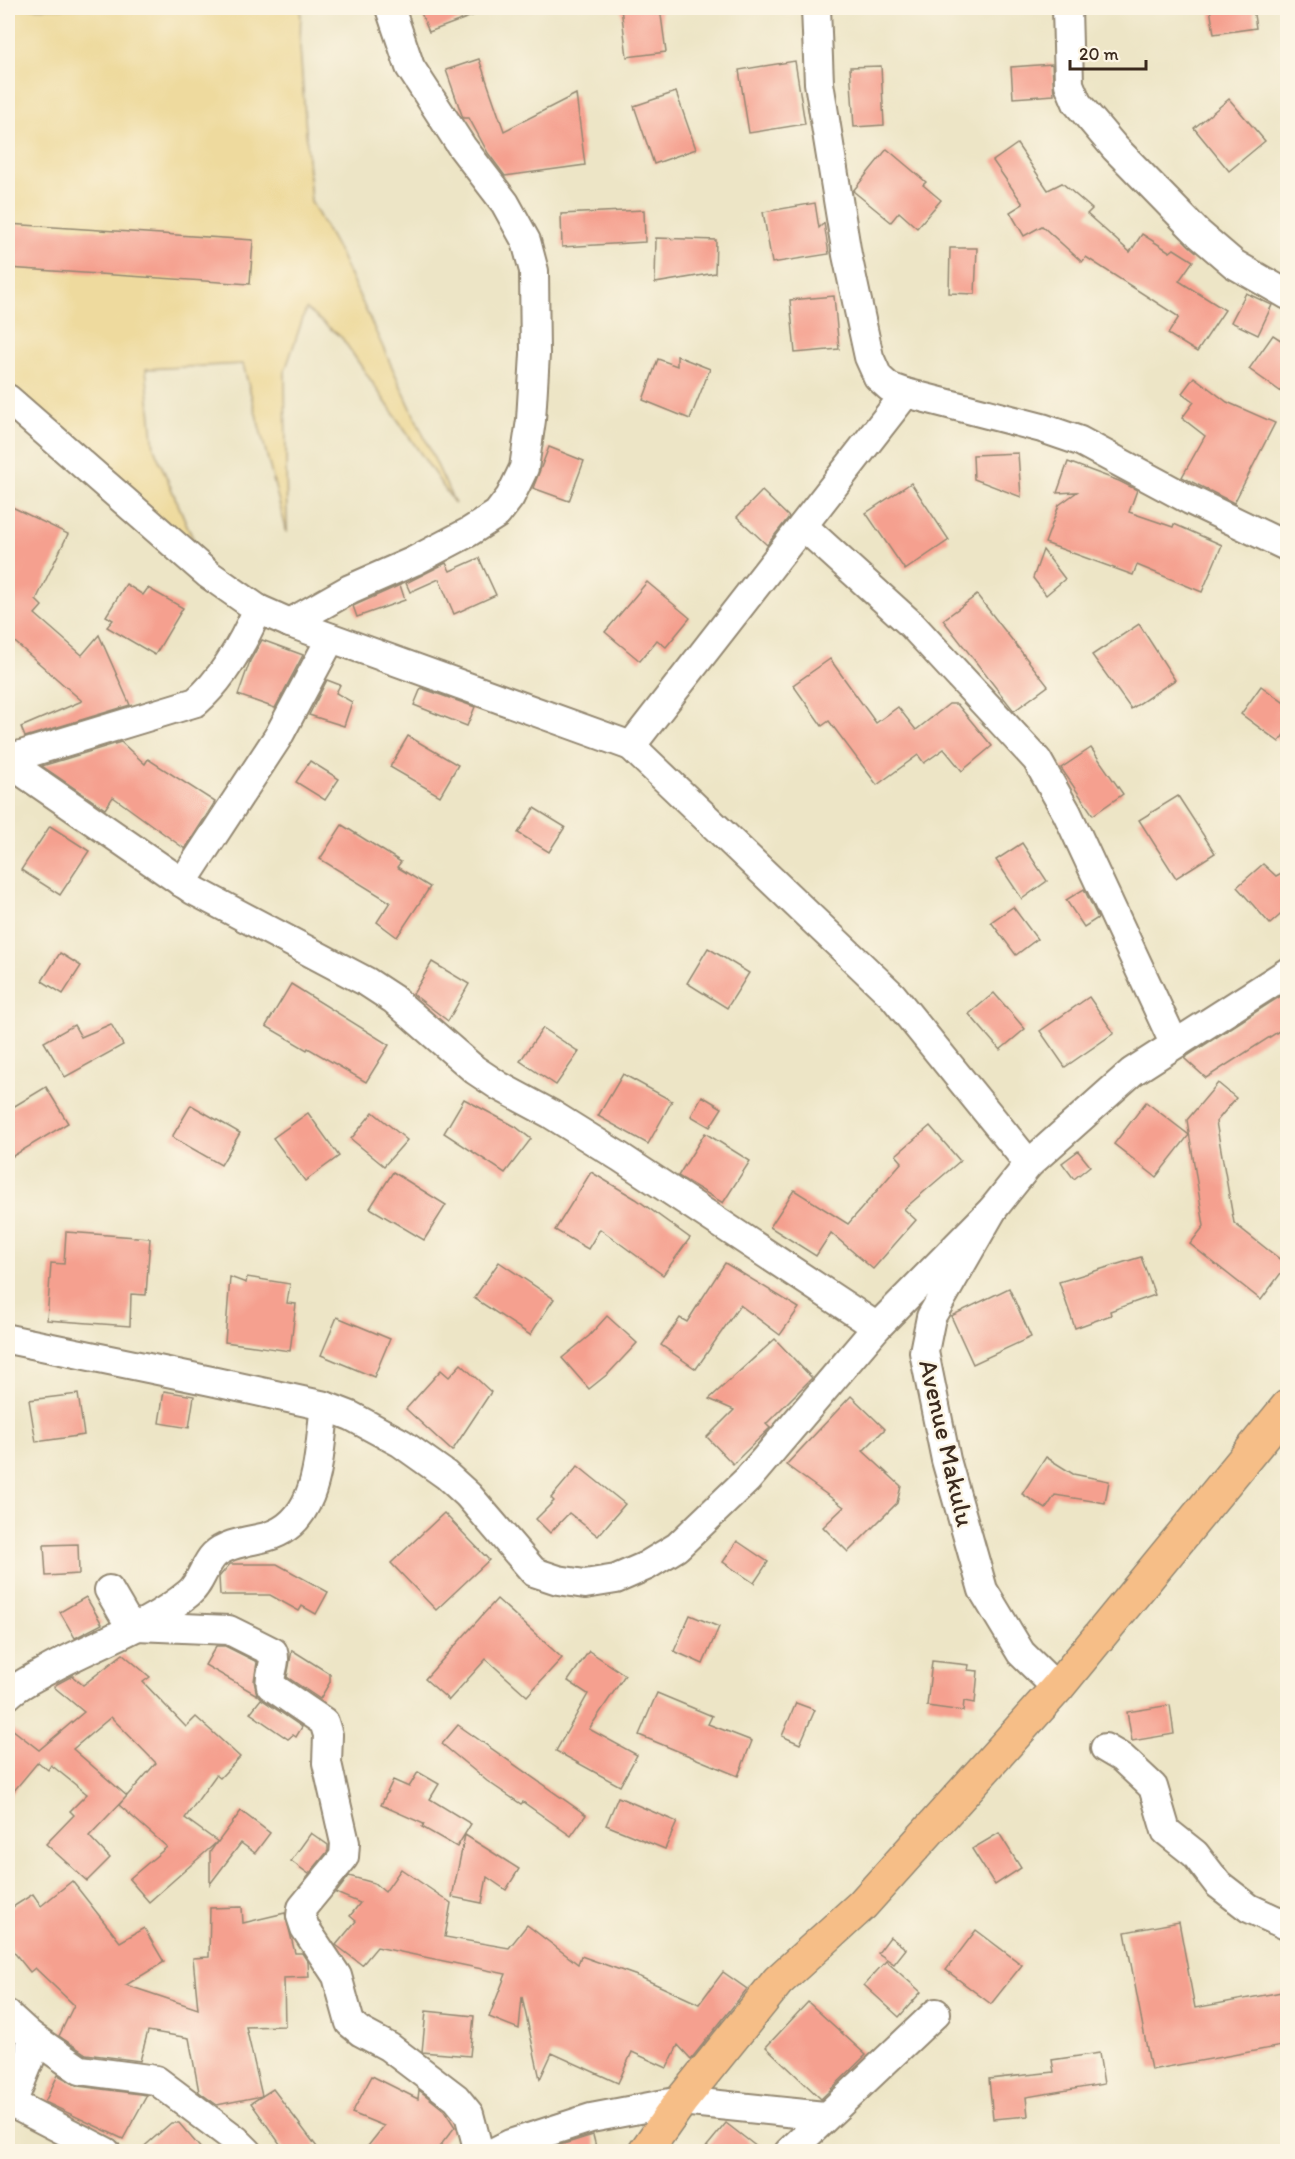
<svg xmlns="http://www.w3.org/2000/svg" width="1295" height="2159" font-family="Itim,sans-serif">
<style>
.sand{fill:#eeda9e;stroke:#94825e;stroke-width:1.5}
.building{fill:#f5a08f}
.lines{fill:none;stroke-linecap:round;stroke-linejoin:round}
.minor-casing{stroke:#948872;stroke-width:32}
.major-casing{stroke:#948872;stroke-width:36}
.minor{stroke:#fff;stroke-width:28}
.major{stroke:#f6be87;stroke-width:33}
.labels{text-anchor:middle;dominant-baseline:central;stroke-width:5;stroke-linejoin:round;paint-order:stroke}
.street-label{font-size:26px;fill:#3b2a1e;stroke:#fcf5e5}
</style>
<rect width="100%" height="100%" fill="#fcf5e5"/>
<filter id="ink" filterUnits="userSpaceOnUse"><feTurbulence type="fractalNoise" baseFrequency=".0167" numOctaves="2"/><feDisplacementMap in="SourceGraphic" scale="12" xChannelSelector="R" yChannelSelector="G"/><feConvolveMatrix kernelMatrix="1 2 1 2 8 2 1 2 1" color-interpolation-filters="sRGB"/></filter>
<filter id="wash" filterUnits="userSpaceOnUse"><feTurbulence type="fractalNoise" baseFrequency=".008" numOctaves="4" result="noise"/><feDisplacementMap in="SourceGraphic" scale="24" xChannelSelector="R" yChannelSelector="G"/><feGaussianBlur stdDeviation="1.35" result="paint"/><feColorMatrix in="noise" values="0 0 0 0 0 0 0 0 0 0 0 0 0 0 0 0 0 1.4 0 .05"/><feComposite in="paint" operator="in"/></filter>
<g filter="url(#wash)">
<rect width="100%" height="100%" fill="#ede5c6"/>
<path class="sand" d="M 8,8 L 301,8 L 300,47 L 311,201 L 341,256 L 455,504 L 342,338 L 306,309 L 285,371 L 287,533 L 243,364 L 146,369 L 154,448 L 208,574 L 8,404 Z"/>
<g id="blocks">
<g class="building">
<path d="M 419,8 L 488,8 L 488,10 L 429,32 Z"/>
<path d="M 621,8 L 660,8 L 666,52 L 627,57 Z"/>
<path d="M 1210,8 L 1253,8 L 1256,28 L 1214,34 Z"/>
<path d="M 479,59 L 504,131 L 576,94 L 585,165 L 505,176 L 488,153 L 469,118 L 463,118 L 446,70 Z"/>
<path d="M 795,61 L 805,124 L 749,133 L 739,70 Z"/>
<path d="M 1052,64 L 1054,95 L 1013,98 L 1011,67 Z"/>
<path d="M 881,66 L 884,125 L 854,127 L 850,67 Z"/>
<path d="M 676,92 L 696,149 L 654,164 L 634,106 Z"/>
<path d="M 1229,99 L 1265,141 L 1229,171 L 1194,128 Z"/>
<path d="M 1017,144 L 1048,190 L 1062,183 L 1092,209 L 1087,214 L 1130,252 L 1142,234 L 1170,252 L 1174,249 L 1193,261 L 1179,281 L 1225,310 L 1197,352 L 1168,334 L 1179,317 L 1086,257 L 1082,262 L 1042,226 L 1024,236 L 1010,212 L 1023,204 L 993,161 Z"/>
<path d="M 887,149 L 926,182 L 923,185 L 941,200 L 917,228 L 899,212 L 891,222 L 853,191 Z"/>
<path d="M 815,203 L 819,228 L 824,223 L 829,254 L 772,263 L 763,212 Z"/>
<path d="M 644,210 L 645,242 L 562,247 L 561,214 Z"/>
<path d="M 8,224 L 253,240 L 250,284 L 8,268 Z"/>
<path d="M 656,238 L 716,240 L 715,273 L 655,283 Z"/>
<path d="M 950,248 L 977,248 L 975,294 L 949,293 Z"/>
<path d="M 1246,293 L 1272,305 L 1258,335 L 1231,322 Z"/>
<path d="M 834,296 L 839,349 L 795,353 L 790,300 Z"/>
<path d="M 1273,335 L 1287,344 L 1287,396 L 1249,369 Z"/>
<path d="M 677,356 L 710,369 L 690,419 L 643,400 L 658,359 L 677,366 Z"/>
<path d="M 1194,377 L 1227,402 L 1275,423 L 1234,503 L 1182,477 L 1205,436 L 1182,418 L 1194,402 L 1182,393 Z"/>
<path d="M 549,447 L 584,461 L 569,501 L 533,488 Z"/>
<path d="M 1018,453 L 1021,497 L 974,479 L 973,455 Z"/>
<path d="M 1068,462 L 1119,481 L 1137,490 L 1129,512 L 1173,527 L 1174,524 L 1222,545 L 1202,592 L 1137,565 L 1133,575 L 1045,543 L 1059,505 L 1077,492 L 1057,493 Z"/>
<path d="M 911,483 L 949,540 L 905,570 L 866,513 Z"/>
<path d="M 762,491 L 789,517 L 767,545 L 737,517 Z"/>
<path d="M 8,505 L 68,534 L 36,600 L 42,606 L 35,614 L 82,655 L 99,635 L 130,705 L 25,737 L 21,727 L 82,701 L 8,636 Z"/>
<path d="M 1043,550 L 1065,579 L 1046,595 L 1033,578 Z"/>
<path d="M 479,558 L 496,595 L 454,614 L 439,579 L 410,592 L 406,583 L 446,563 L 450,571 Z"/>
<path d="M 647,582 L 690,618 L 666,647 L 657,640 L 640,661 L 605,632 Z"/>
<path d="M 126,584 L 143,595 L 148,588 L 183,608 L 155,655 L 107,627 L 113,620 L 106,616 Z"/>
<path d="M 400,585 L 405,600 L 357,617 L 353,606 Z"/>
<path d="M 977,595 L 1048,686 L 1014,711 L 943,620 Z"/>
<path d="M 1139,624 L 1175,680 L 1131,709 L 1092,655 Z"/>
<path d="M 262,640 L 303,655 L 275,708 L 238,695 L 250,661 Z"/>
<path d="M 830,659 L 876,723 L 898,707 L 916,730 L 949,704 L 957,704 L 992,746 L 962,771 L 944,749 L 924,763 L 918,755 L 877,785 L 829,721 L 822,726 L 793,685 Z"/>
<path d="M 327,680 L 340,685 L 336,693 L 352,702 L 344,726 L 309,715 Z"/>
<path d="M 1261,686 L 1287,705 L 1287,730 L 1279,742 L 1241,714 Z"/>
<path d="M 421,688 L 475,707 L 467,726 L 414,705 Z"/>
<path d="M 408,736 L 458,765 L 440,796 L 390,767 Z"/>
<path d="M 121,742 L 145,764 L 148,759 L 215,802 L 185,849 L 113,797 L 105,809 L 42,766 Z"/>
<path d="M 1091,748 L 1123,794 L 1093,815 L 1061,768 Z"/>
<path d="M 310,761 L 339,779 L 325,800 L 296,782 Z"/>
<path d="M 1178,796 L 1215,853 L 1176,878 L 1139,820 Z"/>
<path d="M 534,808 L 565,827 L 549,852 L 518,833 Z"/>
<path d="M 342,825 L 401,862 L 397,867 L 430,887 L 397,937 L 377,922 L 390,902 L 320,859 Z"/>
<path d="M 50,826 L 89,851 L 60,895 L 21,870 Z"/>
<path d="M 1022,843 L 1047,881 L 1022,899 L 996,860 Z"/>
<path d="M 1263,864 L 1276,876 L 1287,870 L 1287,909 L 1270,924 L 1237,887 Z"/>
<path d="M 1084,889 L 1098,918 L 1084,927 L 1066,900 Z"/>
<path d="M 1013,907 L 1037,939 L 1016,955 L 991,922 Z"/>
<path d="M 708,948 L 749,973 L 727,1008 L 687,983 Z"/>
<path d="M 60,953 L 81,966 L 63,994 L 42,981 Z"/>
<path d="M 432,962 L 469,984 L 448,1021 L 413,994 Z"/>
<path d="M 291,984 L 389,1045 L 366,1082 L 308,1048 L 307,1050 L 266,1026 Z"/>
<path d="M 1287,992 L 1287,1026 L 1206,1078 L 1184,1058 Z"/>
<path d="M 994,993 L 1025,1029 L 1000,1050 L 969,1014 Z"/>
<path d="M 1089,997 L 1114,1033 L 1065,1067 L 1040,1031 Z"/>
<path d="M 111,1024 L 123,1045 L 65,1077 L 44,1042 L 74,1025 L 81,1037 Z"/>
<path d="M 543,1028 L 579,1052 L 556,1085 L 520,1061 Z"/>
<path d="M 623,1074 L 672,1101 L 648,1144 L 598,1116 Z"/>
<path d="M 1218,1083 L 1236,1098 L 1216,1122 L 1234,1223 L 1287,1265 L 1261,1300 L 1190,1244 L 1204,1226 L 1187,1120 Z"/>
<path d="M 46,1087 L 68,1123 L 8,1159 L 8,1110 Z"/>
<path d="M 702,1096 L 722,1108 L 710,1127 L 691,1116 Z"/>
<path d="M 464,1099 L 516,1127 L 531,1139 L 505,1173 L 444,1133 Z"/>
<path d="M 1146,1102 L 1189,1135 L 1156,1177 L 1114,1144 Z"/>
<path d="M 191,1105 L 240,1133 L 221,1165 L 172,1137 Z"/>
<path d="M 373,1112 L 407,1140 L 384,1166 L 351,1139 Z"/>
<path d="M 308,1113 L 339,1156 L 305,1181 L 273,1138 Z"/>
<path d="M 930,1126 L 960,1161 L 904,1209 L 916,1220 L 873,1269 L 831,1233 L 816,1256 L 770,1227 L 794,1190 L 848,1224 L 902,1162 L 896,1155 Z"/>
<path d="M 705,1133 L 750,1161 L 723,1203 L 678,1176 Z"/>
<path d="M 1078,1151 L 1090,1166 L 1074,1179 L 1062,1163 Z"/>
<path d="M 393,1172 L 446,1205 L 424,1240 L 370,1208 Z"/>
<path d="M 591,1172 L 636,1199 L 690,1238 L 663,1275 L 600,1229 L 588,1249 L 555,1230 Z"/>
<path d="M 66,1232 L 150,1238 L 146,1295 L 131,1294 L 130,1326 L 47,1320 L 51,1263 L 64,1264 Z"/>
<path d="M 1141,1257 L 1155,1295 L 1110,1311 L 1111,1315 L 1075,1328 L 1059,1282 Z"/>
<path d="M 499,1262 L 554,1299 L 530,1335 L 474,1298 Z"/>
<path d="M 725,1263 L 799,1308 L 780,1335 L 740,1305 L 696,1369 L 661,1345 L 680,1318 L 687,1322 Z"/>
<path d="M 230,1277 L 246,1283 L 247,1277 L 290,1284 L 287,1303 L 296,1304 L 290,1351 L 225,1342 Z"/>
<path d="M 1009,1288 L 1031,1337 L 973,1364 L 951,1316 Z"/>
<path d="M 607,1316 L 637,1343 L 609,1373 L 589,1389 L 562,1358 L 589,1336 Z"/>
<path d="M 337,1317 L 390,1339 L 374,1377 L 321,1355 Z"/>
<path d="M 775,1339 L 812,1378 L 766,1424 L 770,1428 L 733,1464 L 707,1437 L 734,1410 L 709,1399 Z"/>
<path d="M 461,1364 L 491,1392 L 452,1451 L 406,1409 L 441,1370 L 449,1377 Z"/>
<path d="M 164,1391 L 194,1396 L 189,1428 L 159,1423 Z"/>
<path d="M 78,1394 L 84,1435 L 36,1442 L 29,1400 Z"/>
<path d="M 851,1396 L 885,1429 L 863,1451 L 901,1486 L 897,1503 L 848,1552 L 823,1527 L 844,1507 L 786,1465 Z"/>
<path d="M 1046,1457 L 1073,1474 L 1109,1481 L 1105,1503 L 1055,1495 L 1046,1509 L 1022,1494 Z"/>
<path d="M 578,1466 L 625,1504 L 598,1536 L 569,1513 L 550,1533 L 536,1519 L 554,1501 L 551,1498 Z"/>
<path d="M 444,1513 L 489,1560 L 436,1610 L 391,1563 Z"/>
<path d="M 737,1541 L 768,1562 L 754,1583 L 723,1562 Z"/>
<path d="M 78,1544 L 79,1574 L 46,1576 L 44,1545 Z"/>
<path d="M 230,1564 L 277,1564 L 328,1592 L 316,1614 L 302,1606 L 299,1611 L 270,1595 L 220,1595 L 219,1577 Z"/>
<path d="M 86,1597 L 102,1624 L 75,1638 L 60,1612 Z"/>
<path d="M 497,1599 L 562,1658 L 527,1696 L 486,1659 L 449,1700 L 425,1679 Z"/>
<path d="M 690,1615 L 719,1627 L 703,1664 L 674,1651 Z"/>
<path d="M 216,1646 L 225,1646 L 257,1662 L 254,1681 L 257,1695 L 205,1665 Z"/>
<path d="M 292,1650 L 330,1674 L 330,1682 L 320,1699 L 287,1677 Z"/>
<path d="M 589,1651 L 625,1675 L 589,1729 L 637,1755 L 620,1786 L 556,1751 L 588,1694 L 568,1681 Z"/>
<path d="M 123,1654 L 150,1677 L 143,1682 L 186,1727 L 196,1717 L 240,1757 L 220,1778 L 216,1775 L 185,1818 L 218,1842 L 241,1811 L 270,1833 L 255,1853 L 241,1843 L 210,1884 L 210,1852 L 217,1842 L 149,1902 L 129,1879 L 167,1847 L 119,1805 L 156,1763 L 111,1717 L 73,1749 L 127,1796 L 89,1836 L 110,1858 L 87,1881 L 46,1844 L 74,1815 L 70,1811 L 87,1794 L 51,1765 L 48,1770 L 38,1762 L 8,1798 L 8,1726 L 39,1750 L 84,1712 L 54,1687 L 57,1684 L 72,1676 L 83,1685 Z"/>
<path d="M 932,1661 L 969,1665 L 968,1670 L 978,1671 L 975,1703 L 964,1701 L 963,1711 L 927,1706 Z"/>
<path d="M 657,1693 L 712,1716 L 708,1724 L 752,1741 L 738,1776 L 639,1735 Z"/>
<path d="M 261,1699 L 302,1727 L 296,1737 L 293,1735 L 288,1739 L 250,1713 Z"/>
<path d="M 796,1703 L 815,1710 L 800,1744 L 782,1736 Z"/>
<path d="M 1170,1705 L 1174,1734 L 1132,1741 L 1127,1712 Z"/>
<path d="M 458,1725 L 586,1815 L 571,1836 L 523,1802 L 521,1804 L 487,1781 L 442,1744 Z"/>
<path d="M 418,1772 L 439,1784 L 430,1799 L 471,1824 L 457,1847 L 422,1827 L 424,1824 L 381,1805 L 393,1780 L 409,1787 Z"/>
<path d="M 618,1797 L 677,1822 L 665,1849 L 606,1825 Z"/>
<path d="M 311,1833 L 328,1845 L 328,1851 L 309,1874 L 291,1861 Z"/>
<path d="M 999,1833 L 1021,1868 L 995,1885 L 972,1849 Z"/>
<path d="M 465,1835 L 519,1869 L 506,1890 L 487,1877 L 482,1903 L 452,1897 Z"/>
<path d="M 401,1869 L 451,1903 L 445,1937 L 509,1948 L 527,1925 L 578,1964 L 581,1956 L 640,1977 L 699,2004 L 723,1972 L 747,1989 L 691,2059 L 678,2045 L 667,2068 L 632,2052 L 618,2083 L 552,2053 L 540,2079 L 522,1997 L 519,2029 L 489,2017 L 506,1974 L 377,1947 L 362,1965 L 336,1945 L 356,1921 L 350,1916 L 360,1903 L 336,1893 L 349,1876 L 374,1883 L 385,1892 Z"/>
<path d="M 72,1881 L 120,1942 L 144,1928 L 164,1962 L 126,1985 L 198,2009 L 193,1958 L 209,1957 L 210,1908 L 242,1907 L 243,1923 L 285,1913 L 295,1953 L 302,1953 L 308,1962 L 309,1977 L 284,1978 L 285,2026 L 246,2027 L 262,2096 L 217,2105 L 199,2092 L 189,2038 L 148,2031 L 140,2061 L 86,2054 L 59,2036 L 74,2005 L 35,1968 L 30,1972 L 8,1945 L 8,1910 L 33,1894 L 41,1906 Z"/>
<path d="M 1179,1922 L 1195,2008 L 1287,1991 L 1287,2045 L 1151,2070 L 1125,1932 Z"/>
<path d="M 976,1930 L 1022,1965 L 991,2004 L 946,1970 Z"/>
<path d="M 890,1937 L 906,1949 L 894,1964 L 878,1953 Z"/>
<path d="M 886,1961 L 921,1992 L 899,2017 L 864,1985 Z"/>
<path d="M 808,2002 L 866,2055 L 821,2099 L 766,2047 Z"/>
<path d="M 426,2011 L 474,2016 L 470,2056 L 422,2052 Z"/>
<path d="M 1099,2053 L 1104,2084 L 1026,2097 L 1028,2116 L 993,2119 L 989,2079 L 1054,2072 L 1052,2060 Z"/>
<path d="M 58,2075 L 78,2086 L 147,2095 L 123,2139 L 45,2102 Z"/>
<path d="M 372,2076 L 418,2099 L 419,2090 L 444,2110 L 455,2127 L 436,2151 L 364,2151 L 384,2126 L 352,2113 Z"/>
<path d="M 273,2089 L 320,2151 L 285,2151 L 251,2103 Z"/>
<path d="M 171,2123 L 179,2123 L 203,2151 L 139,2151 Z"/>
<path d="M 726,2123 L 762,2151 L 703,2151 Z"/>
<path d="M 593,2135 L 597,2151 L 541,2151 Z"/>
</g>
</g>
</g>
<g filter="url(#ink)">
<use href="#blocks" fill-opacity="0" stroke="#948872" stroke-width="1.5"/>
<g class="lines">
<g class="minor-casing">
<g id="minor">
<path d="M 816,8 L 819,83 L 847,255 L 869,357 L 878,377 L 889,387 L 906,393"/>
<path d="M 1067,8 L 1069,84 L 1077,103 L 1115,148 L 1199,234 L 1234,264 L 1288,295"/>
<path d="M 8,399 L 208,574 L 258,609 C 243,643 224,678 196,702 L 8,759"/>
<path d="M 803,526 L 912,625 L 1037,760 L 1067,813 L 1174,1043"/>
<path d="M 258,609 L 290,623 L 631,746 L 906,393 L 1042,428 L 1080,441 L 1190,500 L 1288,547"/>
<path d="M 290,623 L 350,589 L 414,561 L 469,532 L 497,514 L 510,497 L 524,468 L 531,420 L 535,354 L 534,271 L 526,241 L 505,203 L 462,147 L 410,67 L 390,8"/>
<path d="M 631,746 L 893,996 L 1029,1164"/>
<path d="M 8,762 L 193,890 L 367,982 L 393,999 L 475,1070 L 499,1086 L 551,1114 L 620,1157 L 877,1327"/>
<path d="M 182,883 L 278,737 L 331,638"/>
<path d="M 8,1339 L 211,1381 L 325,1406 L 351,1416 L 401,1443 L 446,1475 L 468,1495 L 534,1572 L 558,1580 L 585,1584 L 616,1579 L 646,1566 L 677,1547 L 747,1480 L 877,1327 L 993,1209"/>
<path d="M 109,1590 L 126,1619 L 137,1626 L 229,1630 L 273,1652 C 277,1664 268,1674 271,1686 L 324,1722 L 328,1735 L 327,1763 L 345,1843 L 344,1857 L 302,1908 L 301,1916 L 305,1928 L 337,1976 L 350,2023 L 361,2032 L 389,2047 L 456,2098 L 469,2114 L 479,2152"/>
<path d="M 1057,1688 L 1021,1653 L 983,1590 L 946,1460 L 924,1352 L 931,1317 L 993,1209 L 1029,1164 L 1132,1072 L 1288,972"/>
<path d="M 8,1695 C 18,1685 33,1678 46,1671 C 93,1644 147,1628 189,1593 C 201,1583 204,1565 214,1555 C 226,1543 251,1541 266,1537 C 321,1522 318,1454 325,1406"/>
<path d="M 1105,1748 L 1122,1758 L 1153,1787 L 1166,1831 L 1195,1854 L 1218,1884 L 1249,1908 L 1288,1926"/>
<path d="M 8,2015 L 31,2036 L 30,2059 L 15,2096 L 17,2106 L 106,2152"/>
<path d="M 31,2036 L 80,2070 L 156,2080 L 236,2140 L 248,2152"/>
<path d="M 494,2152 L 510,2144 L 591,2118 L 681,2101 L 824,2116"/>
<path d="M 789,2152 L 936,2013"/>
</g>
</g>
<g class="major-casing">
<path id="major" d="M 645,2152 L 681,2101 L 778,1981 L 862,1905 L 1057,1688 L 1288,1406"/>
</g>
<use href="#minor" class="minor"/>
<use href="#major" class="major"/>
</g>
</g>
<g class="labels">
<g class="street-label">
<text transform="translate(947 1443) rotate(77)">Avenue Makulu</text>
</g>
</g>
<rect width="1295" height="2159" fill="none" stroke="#fcf5e5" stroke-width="30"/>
<path d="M1070 60v9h76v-9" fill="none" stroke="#3b2a1e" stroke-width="3"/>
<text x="1079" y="60" font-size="18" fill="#3b2a1e" stroke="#fcf5e5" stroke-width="4.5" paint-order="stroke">20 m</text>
</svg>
